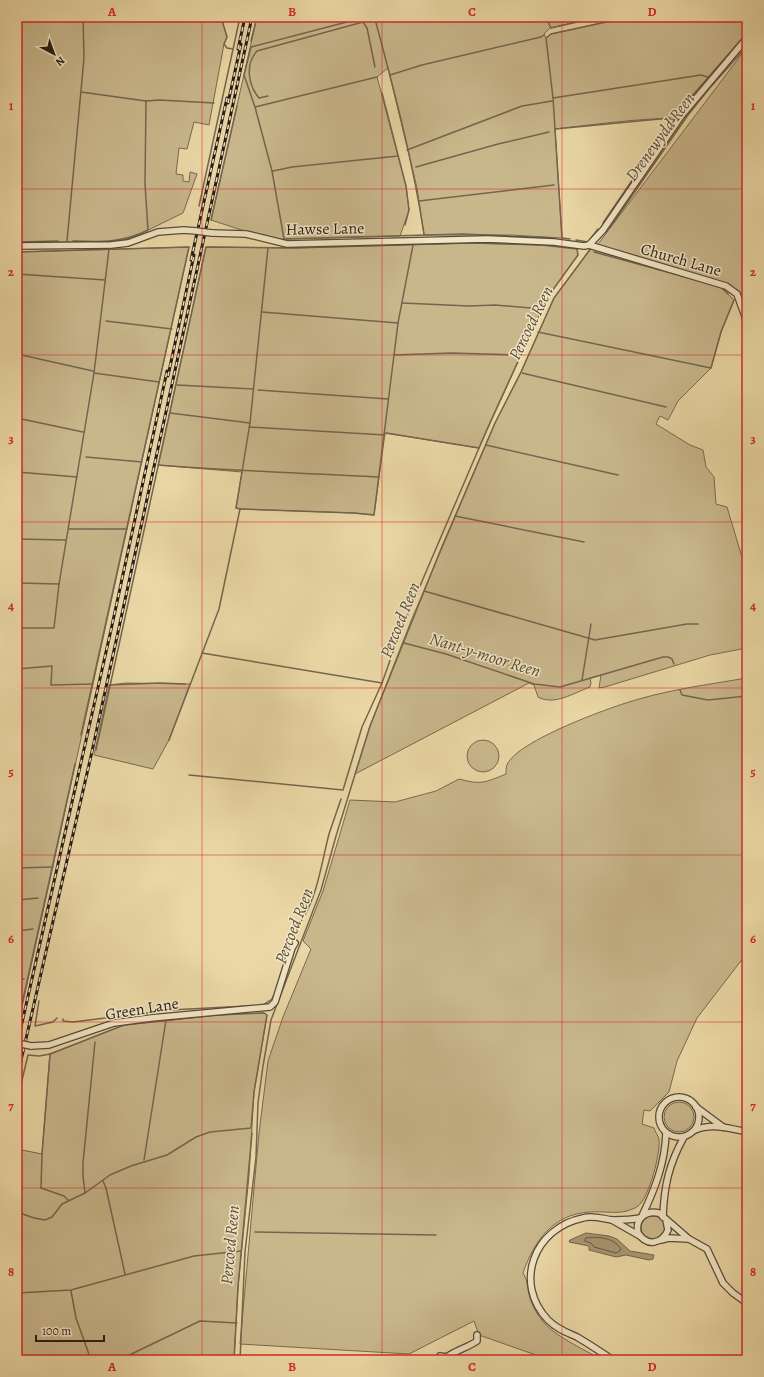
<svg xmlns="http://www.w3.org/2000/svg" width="764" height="1377" font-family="Alegreya,serif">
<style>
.green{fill:#c9b78c;stroke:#786950}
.water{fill:#a89774;stroke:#74654e}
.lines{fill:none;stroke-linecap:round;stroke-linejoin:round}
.shore{stroke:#685944;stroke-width:1}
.stream{stroke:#74654e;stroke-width:1.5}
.minor-casing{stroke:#584a38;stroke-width:8}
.minor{stroke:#f1e5c4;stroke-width:5.5}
.rail-casing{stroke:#271b14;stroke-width:3}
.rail{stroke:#f1e5c4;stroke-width:1.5;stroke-dasharray:4.5;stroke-linecap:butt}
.minor-bridge-casing{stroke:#584a38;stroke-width:8;stroke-linecap:butt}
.minor-bridge{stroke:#f1e5c4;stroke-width:5.5}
.grid{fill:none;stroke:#d62828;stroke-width:1;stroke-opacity:0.55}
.labels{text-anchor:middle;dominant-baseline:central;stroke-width:3;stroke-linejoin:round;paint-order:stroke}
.street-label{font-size:16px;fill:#271b14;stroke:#f1e5c4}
.water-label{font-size:17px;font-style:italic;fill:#5b4d3a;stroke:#f1e5c4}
.neatline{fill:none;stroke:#d62828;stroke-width:1.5}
.grid-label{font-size:13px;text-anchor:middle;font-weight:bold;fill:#d62828}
</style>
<rect width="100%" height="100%" fill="#ead7a5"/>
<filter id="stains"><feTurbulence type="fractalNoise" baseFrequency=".005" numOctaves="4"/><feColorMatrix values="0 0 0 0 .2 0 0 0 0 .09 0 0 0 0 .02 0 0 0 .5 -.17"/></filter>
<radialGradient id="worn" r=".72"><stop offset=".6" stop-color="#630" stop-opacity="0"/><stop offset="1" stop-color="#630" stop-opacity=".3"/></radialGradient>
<g class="green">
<path d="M 17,17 L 221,17 L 227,37 L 224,44 L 209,125 L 194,122 L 187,149 L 179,148 L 176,174 L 183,175 L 183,181 L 189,182 L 190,172 L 197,174 L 183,213 L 136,236 L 125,240 L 107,242 L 17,242 Z"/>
<path d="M 257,17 L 599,17 L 550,28 L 544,34 L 546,38 L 551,34 L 629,17 L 747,17 L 747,33 L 685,104 L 674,120 C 663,115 573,127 555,129 L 562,238 L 511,235 L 424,235 L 417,188 L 388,68 L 377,77 L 406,186 L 409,210 L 400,236 L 284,239 L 275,241 L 211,220 Z"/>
<path d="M 747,47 L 747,322 L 737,294 L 726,286 L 595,248 Z"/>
<path d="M 470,243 L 542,245 L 574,248 L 577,249 L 578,255 L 547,298 L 479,448 L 385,433 L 374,515 L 354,513 L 240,509 L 236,508 L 242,472 L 158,465 L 206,247 L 293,248 Z"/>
<path d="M 189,247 L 17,1030 L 17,252 Z"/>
<path d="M 590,249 L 722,288 L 734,300 L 721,332 L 711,368 L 678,401 L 668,420 L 660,416 L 656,424 L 690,445 L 703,450 L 706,467 L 714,477 L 716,504 L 727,507 L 747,574 L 747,648 L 710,655 L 605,687 L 599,688 L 601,675 L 590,678 L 591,683 L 590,687 C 574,693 554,706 538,697 L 534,685 L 529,683 L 355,774 L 370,726 L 411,621 L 495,423 L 521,372 L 554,298 Z"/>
<path d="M 747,678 L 747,953 L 697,1018 L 677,1061 L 669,1092 L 650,1111 L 644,1110 L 642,1124 L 654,1128 C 655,1131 658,1136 659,1139 C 661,1152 649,1198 638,1206 C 636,1208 630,1210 627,1211 C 616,1214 602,1211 590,1212 C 553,1214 534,1241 523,1273 C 528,1281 527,1286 529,1294 C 530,1301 536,1313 541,1319 C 553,1336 584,1349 602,1360 L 550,1360 L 479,1335 L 474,1321 L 409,1354 L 240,1344 L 259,1133 L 268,1061 L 283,1017 L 311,949 L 303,941 L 323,891 L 350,800 L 395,802 L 436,791 L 459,779 C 481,785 484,783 506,774 C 506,771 506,767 507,765 C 516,741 613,706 639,699 C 674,689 711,684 747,678 Z"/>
<path d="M 126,683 L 190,684 L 169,740 L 153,769 L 94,755 L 109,685 Z"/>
<circle cx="483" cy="756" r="16"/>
<path d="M 264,1013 L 267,1015 L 254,1092 L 249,1176 L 238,1287 L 234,1360 L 17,1360 L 17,1149 L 42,1154 L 50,1054 L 124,1025 L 217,1015 Z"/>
<circle cx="679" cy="1117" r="15"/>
<circle cx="653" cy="1228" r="12"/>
</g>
<path class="water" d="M 586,1233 L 609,1236 L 617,1239 L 630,1251 L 654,1255 L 653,1259 L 649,1260 L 626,1255 L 616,1257 L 589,1250 L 589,1246 L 569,1242 L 570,1240 Z"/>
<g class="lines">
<path class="shore" d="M 586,1238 C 598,1236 616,1238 621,1250 L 616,1253 L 594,1247 L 591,1243 L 585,1241 Z"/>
<g class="stream">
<path d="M 166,17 L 223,22"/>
<path d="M 221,17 L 227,37 L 224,44 L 227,48 L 233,49"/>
<path d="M 366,17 L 251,47 L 244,75 L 255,107 L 272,171 L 284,239 L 463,234 L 556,238"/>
<path d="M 546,17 L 551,28 L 599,17"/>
<path d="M 375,19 C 394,90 413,161 424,234"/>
<path d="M 251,41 L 257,17"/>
<path d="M 390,75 L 422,65 L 541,37 L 544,35"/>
<path d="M 81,92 L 146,101 L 160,100 L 214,103"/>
<path d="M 382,93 L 406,186 L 409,210 L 405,225"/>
<path d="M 268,96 L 259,98 C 248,85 245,64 257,51 L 363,22 L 367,28 L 375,67"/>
<path d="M 553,98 L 701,75 L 708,77"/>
<path d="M 255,107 L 377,77"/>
<path d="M 674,120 L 685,104 L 747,33"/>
<path d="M 555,129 L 670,118"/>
<path d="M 407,150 L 522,106 L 552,101"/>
<path d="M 416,167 L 498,144 L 549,132"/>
<path d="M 273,171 L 292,167 L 398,156"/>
<path d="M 419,201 L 554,185"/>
<path d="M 199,206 L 240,17"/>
<path d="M 211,220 L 237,106"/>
<path d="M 603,223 L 650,154"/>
<path d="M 570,239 L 562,238 L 553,98 L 546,38 L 551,34 L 629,17"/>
<path d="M 576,240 L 588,242 L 598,229"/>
<path d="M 67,241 L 84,58 L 83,17"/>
<path d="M 73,241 C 100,242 123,243 148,230 L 145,184 L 146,101"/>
<path d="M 17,242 L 58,241"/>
<path d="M 594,244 L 611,226 L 688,115 L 708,90 L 747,46"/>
<path d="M 17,252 L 189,247 L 81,735"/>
<path d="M 594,252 L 711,284 L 722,288 L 728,294"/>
<path d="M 17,274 L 105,280"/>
<path d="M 402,303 L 469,306 L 495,305 L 542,309"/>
<path d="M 262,312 L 398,323"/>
<path d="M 106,321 L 172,329"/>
<path d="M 538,332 L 711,368 L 721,332 L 734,300"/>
<path d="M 17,354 L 93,371"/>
<path d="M 394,355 L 452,353 L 516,355"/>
<path d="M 94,373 L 159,382"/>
<path d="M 522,373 L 666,407"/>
<path d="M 177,385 L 253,389"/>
<path d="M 258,390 L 388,399"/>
<path d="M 170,413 L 250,423"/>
<path d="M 17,418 L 83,432"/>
<path d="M 249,427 L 385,435"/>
<path d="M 386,433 L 479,448"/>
<path d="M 486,445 L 618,475"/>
<path d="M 86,457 L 142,462"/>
<path d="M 158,465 C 232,471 306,473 379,477"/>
<path d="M 17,472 L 77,477"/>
<path d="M 240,509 L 354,513 L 374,515 L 398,323 L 413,245"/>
<path d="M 455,516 L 584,542"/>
<path d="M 69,529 L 127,529"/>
<path d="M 17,539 L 66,540"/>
<path d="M 17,583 L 59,584"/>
<path d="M 424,591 L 595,640 L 687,624 L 698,624"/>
<path d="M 17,628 L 54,628 L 59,584 L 94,373 L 109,249"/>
<path d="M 404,643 L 446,654 L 534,684 L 560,687 L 663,657 L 668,657 L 672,659 L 674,664"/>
<path d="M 202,653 L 382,683"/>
<path d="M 17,669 L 52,666 L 51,685 L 93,684"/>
<path d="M 582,680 L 591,624"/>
<path d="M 109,685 L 160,683 L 185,684"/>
<path d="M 680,690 L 682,695 L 708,700 L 747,696"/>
<path d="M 169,740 L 219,609 L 240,509 L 236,508 L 250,423 L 268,248"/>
<path d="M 96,750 L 206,247 L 293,248 L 470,243 L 542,245 L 577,249 L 578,255 L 547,298 L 488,427 L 399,635 L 382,683 L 362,727 L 343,790 L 189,775"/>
<path d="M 17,868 L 53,867"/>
<path d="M 17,900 L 38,898"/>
<path d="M 17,931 L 33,929"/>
<path d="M 292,933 C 317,906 320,868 329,834 C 333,822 337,811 341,799"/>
<path d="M 285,960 L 286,949"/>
<path d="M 17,980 L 24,979"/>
<path d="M 39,1001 L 35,1026 L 53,1022 L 57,1018"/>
<path d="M 263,1005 L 272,999 L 277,989"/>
<path d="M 63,1019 L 63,1021 L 73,1022 L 170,1010 L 247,1006"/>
<path d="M 18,1022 L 75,764"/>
<path d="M 50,1054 L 42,1154 L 41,1188 L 64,1196 L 68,1200"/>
<path d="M 17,1101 L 28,1055 L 39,1056 L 50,1054 L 124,1025 L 217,1015 L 264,1013 L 267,1015 L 254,1092 L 251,1128 L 210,1132 L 196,1137 L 167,1155 L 131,1166 L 110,1175 L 85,1193 L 62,1204 L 52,1217 L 45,1220 L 34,1218 L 17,1212"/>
<path d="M 144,1160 L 166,1020"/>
<path d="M 103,1181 L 106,1188 L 125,1274"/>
<path d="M 85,1193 L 83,1176 L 83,1163 L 95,1042"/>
<path d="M 255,1232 L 436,1235"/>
<path d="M 71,1291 L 76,1318 L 91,1360"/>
<path d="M 17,1293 L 71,1290 L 194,1256 L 241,1251"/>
<path d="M 119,1360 L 200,1321 L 237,1323"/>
<path d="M 234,1360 L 238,1287 L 252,1133"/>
<path d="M 240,1360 L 245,1252 L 256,1157 L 258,1103 L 263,1066 L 271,1020 L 321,890 L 336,836 L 370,726 L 441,549 L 495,423 L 521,372 L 554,298 L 592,247"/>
</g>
<g class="minor-casing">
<g id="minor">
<path d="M 212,233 L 246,234 L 287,244 L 487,239 L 554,242 L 584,246 L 589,245"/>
<path d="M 589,245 L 603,230 L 682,115 L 747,38"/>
<path d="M 589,245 L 726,286 L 737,294 L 747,322"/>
<path d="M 17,246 L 111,245 L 128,243 L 158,232 L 184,230 L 196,231"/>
<path d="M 31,1046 L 49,1045 L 114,1023 L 151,1018 L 270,1007 L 275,1002 L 292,948 L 295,943"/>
<circle cx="679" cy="1117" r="20"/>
<path d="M 696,1107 L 723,1127"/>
<path d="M 695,1130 C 712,1123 729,1128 747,1132"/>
<path d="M 642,1216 C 655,1189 665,1163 666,1133"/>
<path d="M 663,1217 C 664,1186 669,1164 684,1137"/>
<path d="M 612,1220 L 640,1236"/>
<path d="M 666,1220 L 668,1230 C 662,1244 647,1247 638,1233 C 635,1219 645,1210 659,1213 L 689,1239 L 707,1249 L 723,1283 L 733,1293 L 747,1303"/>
<path d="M 661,1240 L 669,1238 L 688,1239"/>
<path d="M 440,1360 L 440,1356 L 447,1357 C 456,1350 467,1348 477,1341 L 477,1335"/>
<path d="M 613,1360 C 601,1352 589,1344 577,1337 C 566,1332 557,1329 548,1320 C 513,1283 534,1228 583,1218 C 593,1215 603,1219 613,1220 C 622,1220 631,1220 640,1218"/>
</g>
</g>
<use href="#minor" class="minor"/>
<g class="rail-casing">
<g id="rail">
<path d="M 238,49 L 245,17"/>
<path d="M 228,103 L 241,44"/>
<path d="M 191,260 L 227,98"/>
<path d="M 168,376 L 194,255"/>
<path d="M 17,1045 L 111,630 L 167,371"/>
<path d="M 17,1078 L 91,756 L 252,17"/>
</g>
</g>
<use href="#rail" class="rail"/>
<g class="minor-bridge-casing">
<g id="minor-bridge">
<path d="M 196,231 L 212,233"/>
<path d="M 17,1043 L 31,1046"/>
</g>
</g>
<use href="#minor-bridge" class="minor-bridge"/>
</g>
<path class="grid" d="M 202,17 L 202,1360M 382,17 L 382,1360M 562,17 L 562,1360M 17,189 L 747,189M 17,355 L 747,355M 17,522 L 747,522M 17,688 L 747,688M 17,855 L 747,855M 17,1022 L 747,1022M 17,1188 L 747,1188"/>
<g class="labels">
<g class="street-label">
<text transform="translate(325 229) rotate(-1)">Hawse Lane</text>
<text transform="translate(681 260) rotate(16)">Church Lane</text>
<text transform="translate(142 1009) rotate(-9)">Green Lane</text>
</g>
<g class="water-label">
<text transform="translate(660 137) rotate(-54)">Drenewydd Reen</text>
<text transform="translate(531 323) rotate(-64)">Percoed Reen</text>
<text transform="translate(400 620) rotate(-68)">Percoed Reen</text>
<text transform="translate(485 655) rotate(17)">Nant-y-moor Reen</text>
<text transform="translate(294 926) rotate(-69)">Percoed Reen</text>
<text transform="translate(230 1245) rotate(-85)">Percoed Reen</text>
</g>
</g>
<rect width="764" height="1377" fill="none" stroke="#ead7a5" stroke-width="44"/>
<g transform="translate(54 54) rotate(139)" stroke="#f1e5c4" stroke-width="3" paint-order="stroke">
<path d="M0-3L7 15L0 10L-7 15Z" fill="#271b14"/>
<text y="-6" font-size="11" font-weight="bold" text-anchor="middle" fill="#271b14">N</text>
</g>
<path d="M36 1335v6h68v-6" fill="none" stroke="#271b14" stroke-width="2"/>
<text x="42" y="1335" font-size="12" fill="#271b14" stroke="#f1e5c4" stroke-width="3" paint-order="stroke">100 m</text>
<rect x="22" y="22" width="720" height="1333" class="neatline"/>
<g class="grid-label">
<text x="112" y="16">A</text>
<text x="292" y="16">B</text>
<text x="472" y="16">C</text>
<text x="652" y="16">D</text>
<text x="11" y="110">1</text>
<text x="753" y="110">1</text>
<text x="11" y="276">2</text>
<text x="753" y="276">2</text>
<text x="11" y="443">3</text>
<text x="753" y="443">3</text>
<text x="11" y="610">4</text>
<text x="753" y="610">4</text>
<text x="11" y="776">5</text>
<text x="753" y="776">5</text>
<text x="11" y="943">6</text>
<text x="753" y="943">6</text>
<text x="11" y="1110">7</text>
<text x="753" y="1110">7</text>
<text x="11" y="1276">8</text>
<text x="753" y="1276">8</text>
<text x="112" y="1371">A</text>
<text x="292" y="1371">B</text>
<text x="472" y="1371">C</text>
<text x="652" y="1371">D</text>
</g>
<rect width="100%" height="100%" filter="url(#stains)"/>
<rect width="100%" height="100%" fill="url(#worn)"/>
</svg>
